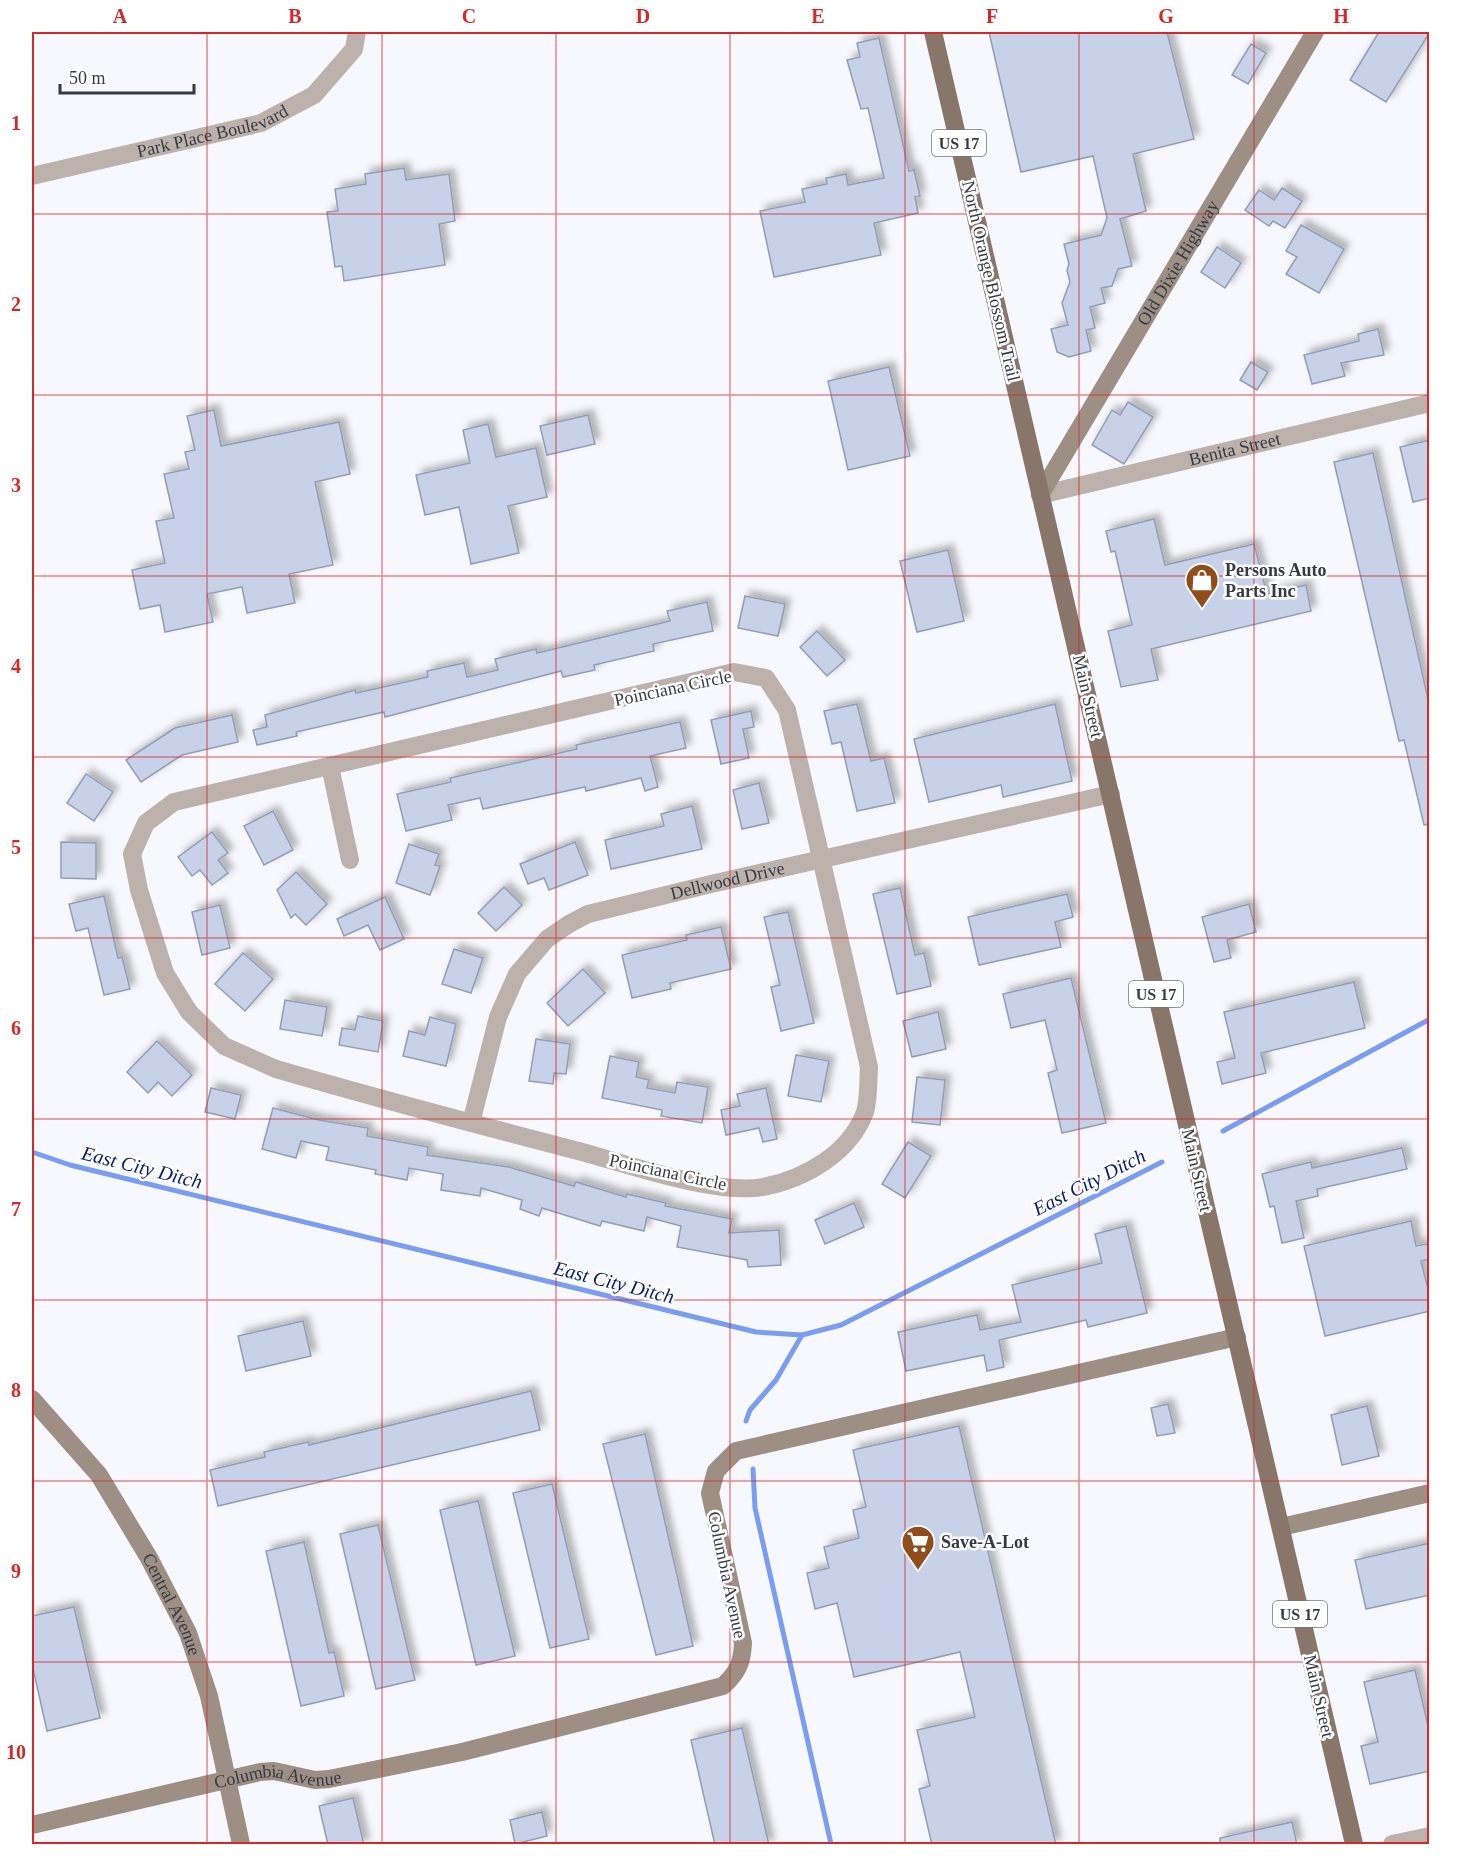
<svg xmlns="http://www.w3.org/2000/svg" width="1461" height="1876" font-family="'Times New Roman',serif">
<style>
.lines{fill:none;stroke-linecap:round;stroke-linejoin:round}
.stream{stroke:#7a9df0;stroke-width:5}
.building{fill:#c7d2e9;stroke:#939db3;stroke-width:1.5;filter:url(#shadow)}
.street{stroke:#bcb1ab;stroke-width:18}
.secondary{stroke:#9e8f85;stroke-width:18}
.primary{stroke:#89766a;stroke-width:18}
.grid{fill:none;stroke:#d62828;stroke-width:1.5;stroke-opacity:0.55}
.labels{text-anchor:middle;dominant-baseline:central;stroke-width:5;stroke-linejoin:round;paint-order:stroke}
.shield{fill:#fff;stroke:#72757b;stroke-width:1.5}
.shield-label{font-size:16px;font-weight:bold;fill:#353a43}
.street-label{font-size:18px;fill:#353a43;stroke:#fff}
.poi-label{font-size:18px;font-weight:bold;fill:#353a43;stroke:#fff;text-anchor:start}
.water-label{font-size:20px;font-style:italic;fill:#081a79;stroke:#fff}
.neatline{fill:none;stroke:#d62828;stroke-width:2}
.grid-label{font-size:20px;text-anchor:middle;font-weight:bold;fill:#d62828}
</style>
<defs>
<filter id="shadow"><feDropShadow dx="5.5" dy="-5.5" stdDeviation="3" flood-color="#0004"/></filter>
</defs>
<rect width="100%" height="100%" fill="#f6f8fd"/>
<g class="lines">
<g class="stream">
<path d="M 1223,1131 L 1430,1019"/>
<path d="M 32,1152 L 70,1165 L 756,1332 L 802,1335 L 841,1325 L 1162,1162"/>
<path d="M 746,1421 L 750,1410 L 776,1380 L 802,1335"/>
<path d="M 753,1469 L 755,1508 L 831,1844"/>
</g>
</g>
<g class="building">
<path d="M 989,32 L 1167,32 L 1194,139 L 1133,154 L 1146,211 L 1120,219 L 1132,266 L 1118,269 L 1112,286 L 1101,288 L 1105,303 L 1090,307 L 1095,328 L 1086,330 L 1091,351 L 1069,357 L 1057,352 L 1051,329 L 1068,325 L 1062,303 L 1070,282 L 1067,270 L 1069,264 L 1064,244 L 1101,235 L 1107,218 L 1093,156 L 1021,172 Z"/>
<path d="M 1379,32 L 1430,32 L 1386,102 L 1350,80 Z"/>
<path d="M 879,38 L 909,171 L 914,170 L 920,196 L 915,197 L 918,213 L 874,223 L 881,255 L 774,277 L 760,211 L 805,202 L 802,189 L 827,184 L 826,178 L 846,174 L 848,185 L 884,178 L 868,108 L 861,109 L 847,60 L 860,57 L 857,43 Z"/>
<path d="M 1251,44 L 1266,53 L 1248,84 L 1232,75 Z"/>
<path d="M 404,168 L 406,180 L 449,174 L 455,221 L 439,224 L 445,265 L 344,281 L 342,266 L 335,267 L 327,212 L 338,211 L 335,189 L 366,184 L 365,174 Z"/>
<path d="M 1282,188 L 1302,201 L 1285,228 L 1273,221 L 1269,226 L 1245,210 L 1259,190 L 1274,200 Z"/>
<path d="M 1301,225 L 1344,249 L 1319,293 L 1286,274 L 1297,257 L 1286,251 Z"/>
<path d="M 1217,247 L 1241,263 L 1225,288 L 1201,272 Z"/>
<path d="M 1378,329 L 1384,355 L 1341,363 L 1345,376 L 1312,384 L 1304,355 L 1359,341 L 1358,334 Z"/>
<path d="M 1251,362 L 1268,372 L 1257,390 L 1240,380 Z"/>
<path d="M 889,367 L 910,456 L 848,470 L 828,381 Z"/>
<path d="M 1128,402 L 1153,417 L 1124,464 L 1092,445 L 1112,410 L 1120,415 Z"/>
<path d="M 214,410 L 221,446 L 339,422 L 350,474 L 315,482 L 333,565 L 289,574 L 295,603 L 247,613 L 242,587 L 207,594 L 213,622 L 165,632 L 160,605 L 140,609 L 132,570 L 165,563 L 156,521 L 174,518 L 164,474 L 189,469 L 185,452 L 195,450 L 187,416 Z"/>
<path d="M 588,415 L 595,444 L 547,455 L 540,426 Z"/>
<path d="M 488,424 L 496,457 L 536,448 L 547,497 L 508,506 L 519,553 L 471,564 L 459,507 L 425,515 L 416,475 L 470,463 L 463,430 Z"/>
<path d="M 1430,440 L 1430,498 L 1413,502 L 1400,447 Z"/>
<path d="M 1373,453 L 1430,708 L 1430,824 L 1424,825 L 1404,740 L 1399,741 L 1334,462 Z"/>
<path d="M 1154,519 L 1165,565 L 1254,544 L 1267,594 L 1306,585 L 1311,611 L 1151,649 L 1158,680 L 1121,687 L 1108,631 L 1132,625 L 1115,551 L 1111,552 L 1106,531 Z"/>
<path d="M 948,550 L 964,621 L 917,632 L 900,561 Z"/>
<path d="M 745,596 L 785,604 L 778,636 L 738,628 Z"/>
<path d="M 707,602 L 713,631 L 653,644 L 654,651 L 594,665 L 595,670 L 563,677 L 561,671 L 385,717 L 384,712 L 296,732 L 297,736 L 257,745 L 253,730 L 267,727 L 265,715 L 355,690 L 356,693 L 428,677 L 427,671 L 464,663 L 467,677 L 498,670 L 495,659 L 536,649 L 537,653 L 670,621 L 667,611 Z"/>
<path d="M 817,631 L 845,660 L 827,676 L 800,647 Z"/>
<path d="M 857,704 L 871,761 L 884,758 L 895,803 L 857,811 L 841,742 L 832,744 L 824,711 Z"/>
<path d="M 1055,704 L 1072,781 L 1003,797 L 1001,785 L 929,802 L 914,739 Z"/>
<path d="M 751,711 L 754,727 L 743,729 L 749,758 L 721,764 L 711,720 Z"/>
<path d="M 232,715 L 238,742 L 182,755 L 141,782 L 126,760 L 175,728 Z"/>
<path d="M 680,722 L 686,748 L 650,756 L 658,787 L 645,791 L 641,778 L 586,791 L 585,787 L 483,809 L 480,798 L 448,805 L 452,820 L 406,831 L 397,794 L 451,782 L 450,778 L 577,749 L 576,745 Z"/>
<path d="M 86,774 L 113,792 L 94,821 L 67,803 Z"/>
<path d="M 759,783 L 769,823 L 742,829 L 733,790 Z"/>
<path d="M 692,806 L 702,849 L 611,869 L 605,840 L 664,826 L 661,814 Z"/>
<path d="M 273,811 L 293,850 L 264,865 L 244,826 Z"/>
<path d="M 212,832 L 228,853 L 218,860 L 228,873 L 212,885 L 200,870 L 192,876 L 178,857 Z"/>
<path d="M 61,842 L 96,843 L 96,879 L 61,878 Z"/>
<path d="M 575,842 L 588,875 L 549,890 L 544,878 L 528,884 L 520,864 Z"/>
<path d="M 409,844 L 439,854 L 435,865 L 440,866 L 430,895 L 396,883 Z"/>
<path d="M 296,872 L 327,904 L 306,925 L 295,914 L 291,918 L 277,890 Z"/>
<path d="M 504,887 L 522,905 L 496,931 L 478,913 Z"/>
<path d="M 900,888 L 915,955 L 924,953 L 931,986 L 897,994 L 873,894 Z"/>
<path d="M 1067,894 L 1073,917 L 1055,922 L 1061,947 L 979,965 L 968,917 Z"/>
<path d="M 104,896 L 118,958 L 122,957 L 130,989 L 104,995 L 88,928 L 76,931 L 69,904 Z"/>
<path d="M 385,897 L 404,939 L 380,950 L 368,925 L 344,936 L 337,919 Z"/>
<path d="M 1249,904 L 1256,932 L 1227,940 L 1231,958 L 1214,962 L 1202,917 Z"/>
<path d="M 220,905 L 230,948 L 202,955 L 192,912 Z"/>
<path d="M 788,912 L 814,1023 L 781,1031 L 771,987 L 780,985 L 764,917 Z"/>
<path d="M 721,927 L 731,969 L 670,983 L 671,989 L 632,998 L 622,955 L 687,940 L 686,935 Z"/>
<path d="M 454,949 L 483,958 L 471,993 L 442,984 Z"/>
<path d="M 243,953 L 273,979 L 245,1011 L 215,984 Z"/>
<path d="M 583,969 L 605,993 L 568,1026 L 547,1003 Z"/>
<path d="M 1071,978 L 1106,1123 L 1062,1133 L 1048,1073 L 1057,1070 L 1045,1020 L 1011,1028 L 1003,994 Z"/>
<path d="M 1354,982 L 1365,1028 L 1261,1053 L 1266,1073 L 1222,1084 L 1217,1062 L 1235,1058 L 1224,1012 Z"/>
<path d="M 285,1000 L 327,1007 L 322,1036 L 280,1029 Z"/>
<path d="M 938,1012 L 946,1049 L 912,1057 L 903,1021 Z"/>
<path d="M 358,1016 L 383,1021 L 378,1052 L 339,1045 L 342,1028 L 355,1030 Z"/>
<path d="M 430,1017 L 456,1024 L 446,1066 L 403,1056 L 409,1031 L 425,1035 Z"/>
<path d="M 536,1039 L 570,1044 L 566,1074 L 554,1073 L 553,1084 L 529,1081 Z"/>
<path d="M 157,1041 L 192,1075 L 172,1096 L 158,1082 L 148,1093 L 127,1072 Z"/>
<path d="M 796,1055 L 829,1061 L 821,1102 L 788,1096 Z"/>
<path d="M 610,1056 L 639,1062 L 636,1077 L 649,1080 L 647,1088 L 675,1093 L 677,1082 L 708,1087 L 702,1123 L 661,1116 L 662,1110 L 602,1098 Z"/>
<path d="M 917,1077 L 945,1080 L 940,1125 L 912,1122 Z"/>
<path d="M 211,1088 L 241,1095 L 235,1119 L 205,1112 Z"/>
<path d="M 766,1088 L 777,1139 L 763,1142 L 759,1128 L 726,1135 L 721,1110 L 740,1106 L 737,1094 Z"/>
<path d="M 273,1108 L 319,1120 L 368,1128 L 367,1136 L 428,1147 L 427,1155 L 509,1167 L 574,1186 L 576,1182 L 626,1197 L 627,1194 L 666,1203 L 665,1206 L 732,1219 L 729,1233 L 779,1230 L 781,1265 L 748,1267 L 747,1260 L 677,1247 L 681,1226 L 647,1217 L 644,1231 L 602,1221 L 600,1226 L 542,1208 L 539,1216 L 520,1209 L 522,1200 L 481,1188 L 480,1196 L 441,1190 L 443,1174 L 409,1168 L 407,1180 L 375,1174 L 376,1170 L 326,1160 L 329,1147 L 301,1141 L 296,1158 L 262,1149 Z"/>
<path d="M 908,1142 L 931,1156 L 905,1198 L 882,1184 Z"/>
<path d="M 1402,1148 L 1407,1169 L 1317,1189 L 1318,1196 L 1296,1201 L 1304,1238 L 1282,1243 L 1274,1206 L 1270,1207 L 1262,1174 L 1311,1162 L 1312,1168 Z"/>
<path d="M 854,1203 L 864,1227 L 825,1244 L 815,1220 Z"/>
<path d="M 1411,1221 L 1416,1246 L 1427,1244 L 1430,1256 L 1430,1259 L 1421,1261 L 1430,1297 L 1430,1311 L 1325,1336 L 1304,1246 Z"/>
<path d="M 1126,1226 L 1147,1313 L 1088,1327 L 1086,1320 L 999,1340 L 1004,1367 L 987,1371 L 984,1355 L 906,1371 L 898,1332 L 977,1315 L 980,1330 L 1021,1322 L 1012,1285 L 1102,1263 L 1095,1234 Z"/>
<path d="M 303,1321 L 311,1356 L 246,1371 L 238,1336 Z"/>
<path d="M 531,1391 L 540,1430 L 218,1506 L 210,1470 L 265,1457 L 264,1452 L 308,1442 L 309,1445 Z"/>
<path d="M 1168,1404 L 1175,1433 L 1157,1436 L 1151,1408 Z"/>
<path d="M 1367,1406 L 1379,1456 L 1342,1465 L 1331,1415 Z"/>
<path d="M 959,1426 L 1056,1845 L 932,1845 L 919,1789 L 930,1786 L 917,1730 L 975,1717 L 960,1652 L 854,1677 L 837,1603 L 815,1609 L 807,1573 L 829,1568 L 824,1547 L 859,1538 L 853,1510 L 866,1507 L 853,1450 Z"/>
<path d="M 645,1434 L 693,1646 L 656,1655 L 603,1444 Z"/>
<path d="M 552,1484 L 589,1639 L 550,1648 L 513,1493 Z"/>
<path d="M 478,1501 L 515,1656 L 476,1665 L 440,1510 Z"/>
<path d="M 378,1525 L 415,1680 L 376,1689 L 340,1534 Z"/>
<path d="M 304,1542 L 329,1653 L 334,1652 L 344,1696 L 301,1706 L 266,1551 Z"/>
<path d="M 1430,1543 L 1430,1595 L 1366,1609 L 1355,1560 Z"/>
<path d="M 74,1607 L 100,1718 L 47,1731 L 32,1664 L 32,1616 Z"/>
<path d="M 1415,1670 L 1430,1734 L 1430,1771 L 1370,1784 L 1361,1746 L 1378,1742 L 1364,1682 Z"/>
<path d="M 742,1728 L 769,1845 L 715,1845 L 691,1740 Z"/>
<path d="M 353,1798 L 364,1845 L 328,1845 L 319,1806 Z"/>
<path d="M 542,1812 L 547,1836 L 515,1844 L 510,1820 Z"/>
<path d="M 1292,1822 L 1297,1845 L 1220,1845 L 1220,1838 Z"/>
</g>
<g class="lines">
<g class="street">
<path id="s1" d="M 32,176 L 261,123 L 314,95 L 354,49 L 357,32"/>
<path id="s2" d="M 1040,495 L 1430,403"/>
<path d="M 734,672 L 766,678 L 787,710 L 869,1067 C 868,1080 869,1099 865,1112 C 850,1153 805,1179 763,1187 C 717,1195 632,1166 586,1153 C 482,1126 379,1099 276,1069 L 224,1046 L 189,1012 L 165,973 L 139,890 L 132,854 L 146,823 L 174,802 Z"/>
<path d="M 330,766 L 350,860"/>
<path id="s3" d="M 471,1123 L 498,1017 L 517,974 L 547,939 L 569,924 L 588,914 L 711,884 L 1111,794"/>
<path d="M 1392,1844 L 1430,1836"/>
</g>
<g class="secondary">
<path id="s4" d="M 1040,495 L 1315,32"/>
<path id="s5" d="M 32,1399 L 99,1475 L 149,1558 L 188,1633 L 209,1696 L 241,1844"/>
<path d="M 1281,1527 L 1430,1493"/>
<path id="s6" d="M 32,1825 L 260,1772 L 274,1771 L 315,1780 L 329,1779 L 462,1752 L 723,1686 C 738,1672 742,1663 743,1643 L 710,1493 L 716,1471 L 736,1451 L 1237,1337"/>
</g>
<path class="primary" d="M 933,32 L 1354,1844"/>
</g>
<path class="grid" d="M 207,32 L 207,1844M 382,32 L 382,1844M 556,32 L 556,1844M 730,32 L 730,1844M 905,32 L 905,1844M 1079,32 L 1079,1844M 1254,32 L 1254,1844M 32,214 L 1430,214M 32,395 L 1430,395M 32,576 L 1430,576M 32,757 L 1430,757M 32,938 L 1430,938M 32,1119 L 1430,1119M 32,1300 L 1430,1300M 32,1481 L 1430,1481M 32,1662 L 1430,1662"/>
<defs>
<g id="shop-pin" transform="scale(1.725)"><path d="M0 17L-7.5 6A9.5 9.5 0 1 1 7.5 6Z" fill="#8f4d1a" stroke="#fff"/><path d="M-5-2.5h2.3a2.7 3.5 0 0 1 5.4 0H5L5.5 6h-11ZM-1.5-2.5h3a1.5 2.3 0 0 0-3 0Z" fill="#fff"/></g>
<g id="supermarket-pin" transform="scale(1.725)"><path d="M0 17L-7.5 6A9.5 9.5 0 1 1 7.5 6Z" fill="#8f4d1a" stroke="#fff"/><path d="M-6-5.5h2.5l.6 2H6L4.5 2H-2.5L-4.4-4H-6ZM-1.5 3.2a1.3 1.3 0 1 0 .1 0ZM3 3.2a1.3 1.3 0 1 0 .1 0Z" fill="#fff"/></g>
</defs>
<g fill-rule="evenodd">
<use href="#shop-pin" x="1202" y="580"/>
<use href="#supermarket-pin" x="918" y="1542"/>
</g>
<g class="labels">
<g class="shield">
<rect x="932" y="130" width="54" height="26" rx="4.5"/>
<rect x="1129" y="981" width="54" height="26" rx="4.5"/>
<rect x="1273" y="1601" width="54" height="26" rx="4.5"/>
</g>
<g class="shield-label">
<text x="959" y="143">US 17</text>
<text x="1156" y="994">US 17</text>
<text x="1300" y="1614">US 17</text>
</g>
<g class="street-label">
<text stroke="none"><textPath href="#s1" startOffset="186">Park Place Boulevard</textPath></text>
<text stroke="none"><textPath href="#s4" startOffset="270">Old Dixie Highway</textPath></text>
<text transform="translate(991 281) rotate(77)">North Orange Blossom Trail</text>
<text stroke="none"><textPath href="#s2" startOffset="200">Benita Street</textPath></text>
<text transform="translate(673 688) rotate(-12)">Poinciana Circle</text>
<text transform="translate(1088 696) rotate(77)">Main Street</text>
<text stroke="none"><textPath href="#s3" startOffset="394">Dellwood Drive</textPath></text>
<text transform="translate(1197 1170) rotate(77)">Main Street</text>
<text transform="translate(668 1172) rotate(12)">Poinciana Circle</text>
<text transform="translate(727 1575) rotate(78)">Columbia Avenue</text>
<text stroke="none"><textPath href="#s5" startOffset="250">Central Avenue</textPath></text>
<text transform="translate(1319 1696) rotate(77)">Main Street</text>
<text stroke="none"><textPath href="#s6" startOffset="252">Columbia Avenue</textPath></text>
</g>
<g class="poi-label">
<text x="1225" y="570">Persons Auto<tspan x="1225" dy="21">Parts Inc</tspan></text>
<text x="941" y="1542">Save-A-Lot</text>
</g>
<g class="water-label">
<text transform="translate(142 1167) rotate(14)">East City Ditch</text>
<text transform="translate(1089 1182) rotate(-27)">East City Ditch</text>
<text transform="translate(614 1282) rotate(14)">East City Ditch</text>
</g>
</g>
<rect width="1461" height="1876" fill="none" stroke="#ffffff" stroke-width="66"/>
<path d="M60 84v9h134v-9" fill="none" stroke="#353a43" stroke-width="3"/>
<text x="69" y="84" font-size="18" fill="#353a43" stroke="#ffffff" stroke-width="4.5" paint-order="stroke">50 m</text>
<rect x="33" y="33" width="1395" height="1810" class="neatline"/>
<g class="grid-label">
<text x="120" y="23">A</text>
<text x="295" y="23">B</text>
<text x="469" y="23">C</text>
<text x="643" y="23">D</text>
<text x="818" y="23">E</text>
<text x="992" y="23">F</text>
<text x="1166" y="23">G</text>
<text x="1341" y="23">H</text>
<text x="16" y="130">1</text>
<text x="16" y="311">2</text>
<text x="16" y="492">3</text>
<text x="16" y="673">4</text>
<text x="16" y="854">5</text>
<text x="16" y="1035">6</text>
<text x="16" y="1216">7</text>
<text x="16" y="1397">8</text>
<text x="16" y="1578">9</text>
<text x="16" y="1759">10</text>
</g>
</svg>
